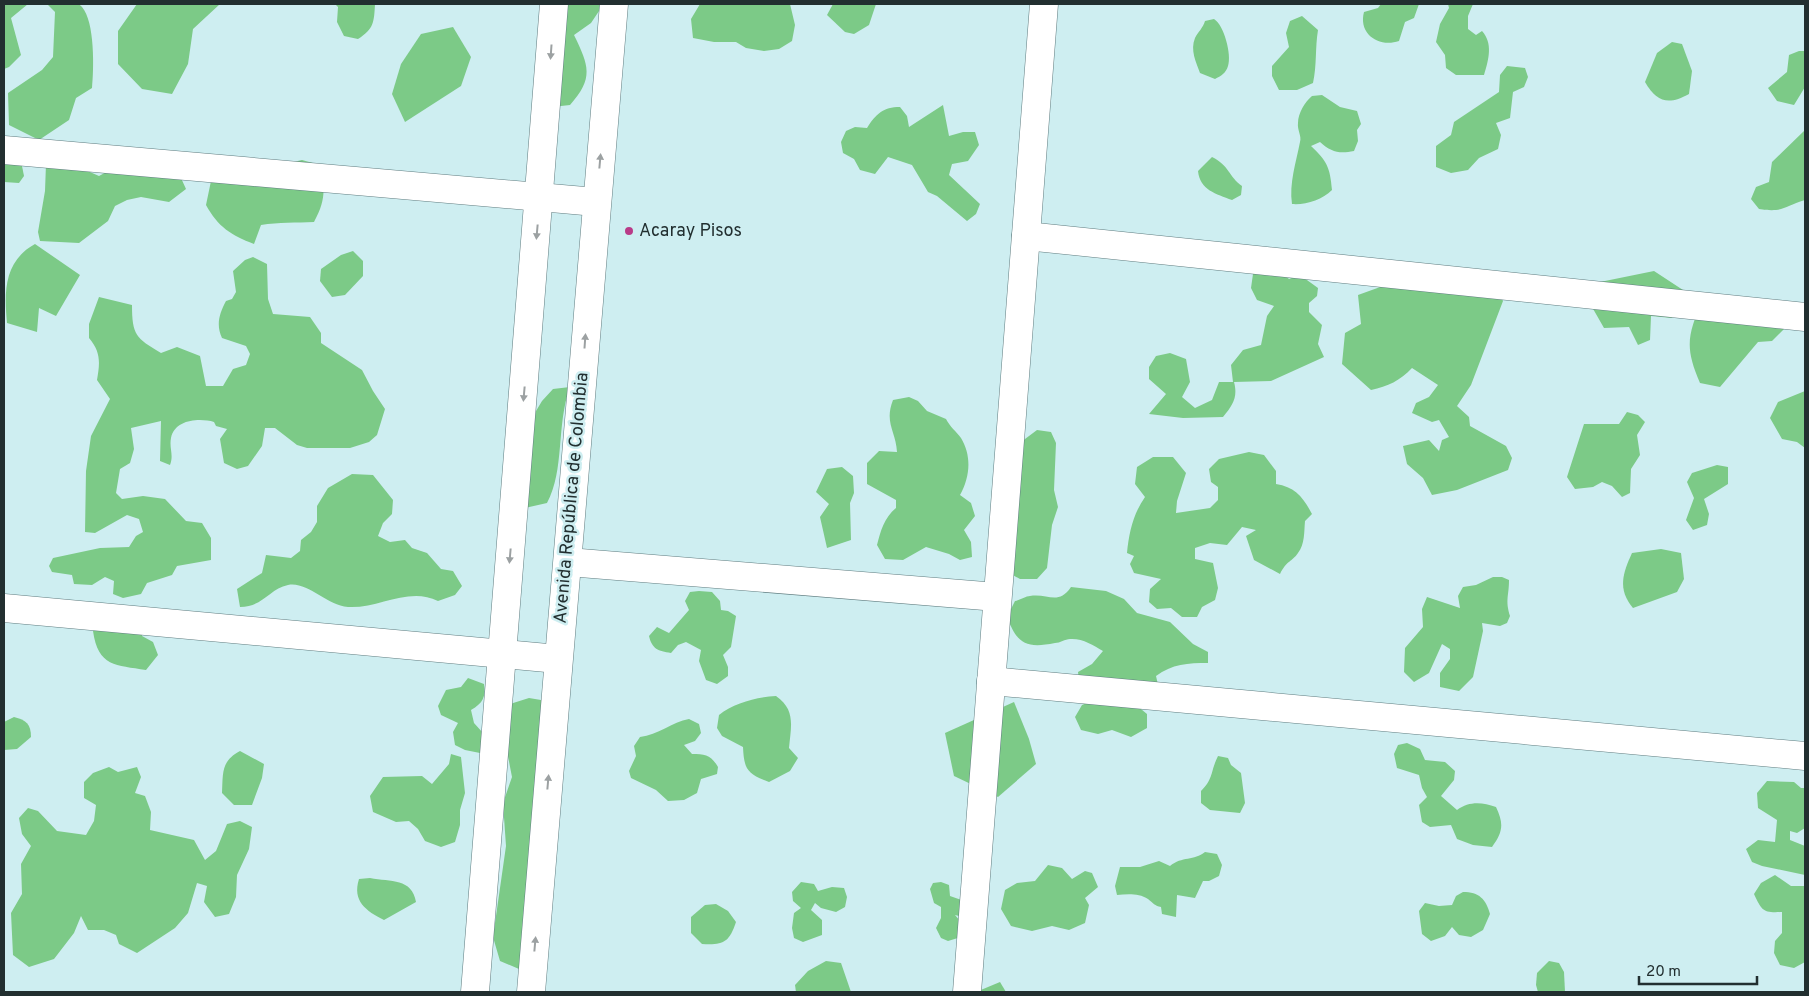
<svg xmlns="http://www.w3.org/2000/svg" width="1809" height="996" font-family="Overpass,sans-serif">
<style>
.forest{fill:#7cca87}
.lines{fill:none;stroke-linecap:round;stroke-linejoin:round}
.minor-casing{stroke:#607d80;stroke-width:29}
.tertiary-casing{stroke:#607d80;stroke-width:29}
.minor{stroke:#fff;stroke-width:28}
.tertiary{stroke:#fff;stroke-width:28}
.oneway{fill:#9ca1a2}
.poi-dot{fill:#b93b88;stroke:#ceeef1;stroke-width:2}
.labels{text-anchor:middle;dominant-baseline:central;stroke-width:5;stroke-linejoin:round;paint-order:stroke}
.poi-label{font-size:18px;fill:#222f30;stroke:#ceeef1;text-anchor:start}
.street-label{font-size:18px;fill:#222f30;stroke:#ceeef1}
</style>
<rect width="100%" height="100%" fill="#ceeef1"/>
<g class="forest">
<path d="M 4,4 L 28,4 L 11,18 L 21,55 L 9,67 L 4,69 Z"/>
<path d="M 47,4 C 56,4 76,0 82,7 C 95,22 94,69 92,88 L 76,98 L 69,120 L 39,140 L 9,125 L 8,93 L 42,70 L 53,57 L 55,12 Z"/>
<path d="M 137,4 L 220,4 L 193,29 L 188,64 L 172,94 L 142,89 L 118,64 L 118,31 Z"/>
<path d="M 335,4 L 375,4 C 374,22 374,29 358,39 L 344,36 L 337,22 L 338,7 Z"/>
<path d="M 542,4 L 600,4 L 601,8 L 591,23 L 574,35 C 589,66 594,78 570,105 L 552,107 Z"/>
<path d="M 700,4 L 790,4 L 795,25 L 792,41 L 779,49 L 764,51 L 746,48 L 736,42 L 714,42 L 693,38 L 691,19 Z"/>
<path d="M 833,4 L 876,4 L 869,25 L 854,34 L 845,32 L 827,15 Z"/>
<path d="M 1381,4 L 1419,4 L 1414,18 L 1405,22 L 1399,41 C 1379,48 1358,34 1364,12 L 1378,8 Z"/>
<path d="M 1448,4 L 1473,4 L 1468,16 L 1468,29 L 1476,35 L 1482,31 C 1493,43 1489,59 1484,75 L 1456,75 L 1446,68 L 1445,55 L 1436,42 L 1440,24 L 1449,8 Z"/>
<path d="M 1302,16 L 1318,30 C 1315,48 1317,65 1313,83 L 1297,90 L 1279,90 L 1272,76 L 1272,66 L 1289,47 L 1286,33 L 1290,21 Z"/>
<path d="M 1214,19 C 1224,25 1232,55 1228,66 C 1226,73 1221,76 1215,79 L 1200,73 C 1196,62 1190,50 1195,38 C 1198,32 1203,28 1205,21 Z"/>
<path d="M 453,27 L 471,57 L 461,86 L 405,122 L 392,94 L 401,64 L 421,34 Z"/>
<path d="M 1672,42 L 1682,44 L 1692,71 L 1689,94 C 1669,105 1657,103 1645,82 L 1657,53 Z"/>
<path d="M 1799,51 L 1805,51 L 1805,87 L 1794,105 L 1777,101 L 1768,88 L 1787,72 L 1789,55 Z"/>
<path d="M 1507,66 L 1525,68 L 1528,77 L 1524,87 L 1513,92 L 1510,118 L 1496,123 L 1501,135 L 1498,149 L 1479,158 L 1468,170 L 1451,173 L 1436,167 L 1436,146 L 1451,135 L 1454,122 L 1499,92 L 1500,75 Z"/>
<path d="M 1322,95 L 1340,107 L 1357,111 L 1361,124 L 1357,130 L 1358,141 L 1354,151 C 1339,154 1331,152 1320,142 L 1311,146 C 1327,161 1330,167 1332,190 C 1322,200 1306,205 1292,204 C 1289,183 1296,163 1300,142 C 1302,136 1297,130 1298,123 C 1298,113 1305,102 1312,96 Z"/>
<path d="M 943,105 L 949,136 L 963,132 L 975,132 L 979,145 L 968,161 L 952,164 L 949,175 L 980,204 L 976,214 L 967,221 L 937,196 L 928,192 L 912,165 L 888,157 L 875,174 L 860,170 L 854,159 L 843,153 L 841,142 L 846,131 L 855,127 L 867,128 C 876,114 883,107 900,107 L 907,116 L 909,127 Z"/>
<path d="M 1805,130 L 1805,200 C 1784,206 1784,213 1759,209 L 1751,199 L 1756,187 L 1769,182 L 1772,162 Z"/>
<path d="M 1212,157 C 1229,165 1229,177 1242,186 L 1241,195 L 1232,200 C 1216,194 1200,190 1198,171 Z"/>
<path d="M 4,158 L 21,161 L 24,176 L 19,183 L 4,182 Z"/>
<path d="M 302,160 L 320,165 C 325,189 326,200 314,222 C 296,223 279,222 261,225 L 254,244 C 231,235 218,227 206,205 L 211,181 Z"/>
<path d="M 46,164 L 83,169 L 99,176 L 112,169 L 181,178 L 186,189 L 169,202 L 141,197 L 127,200 L 115,206 L 108,221 L 79,243 L 40,241 L 38,232 L 45,191 Z"/>
<path d="M 35,244 L 80,275 L 56,316 L 39,308 L 37,332 L 7,323 C 4,292 4,261 35,244 Z"/>
<path d="M 353,251 L 363,261 L 363,276 L 345,295 L 332,297 L 320,281 L 321,269 L 341,255 Z"/>
<path d="M 253,257 L 267,264 L 268,299 L 273,314 L 310,317 L 321,333 L 321,343 L 362,370 L 373,391 L 385,409 L 377,435 L 369,442 L 350,448 L 307,448 L 297,445 L 275,428 L 265,428 L 262,446 L 248,466 L 237,469 L 224,463 L 220,439 L 227,429 L 216,426 L 214,422 C 200,418 175,419 171,438 C 169,448 174,455 170,465 L 160,461 L 161,421 L 131,428 L 134,449 L 130,463 L 120,469 L 116,493 L 122,499 L 143,496 L 165,499 L 186,521 L 202,523 L 211,538 L 211,560 L 177,566 L 172,575 L 147,583 L 141,594 L 123,598 L 113,594 L 114,581 L 105,577 L 92,585 L 74,584 L 72,575 L 52,572 L 49,566 L 53,558 L 100,548 L 129,547 L 136,536 L 143,532 L 139,519 L 127,515 L 95,533 L 85,532 L 86,471 L 91,436 L 110,399 L 97,380 C 100,363 101,352 89,338 L 89,324 L 99,297 L 132,305 C 132,335 136,338 161,353 L 177,347 L 200,356 L 206,386 L 223,386 L 233,369 L 246,365 L 250,354 L 246,346 L 222,338 C 216,325 219,314 226,301 L 232,299 L 236,292 L 233,271 L 245,260 Z"/>
<path d="M 1261,269 L 1280,271 L 1289,279 L 1300,275 L 1318,288 L 1317,296 L 1309,303 L 1309,312 L 1322,325 L 1318,344 L 1324,357 L 1271,381 L 1234,382 C 1238,397 1233,405 1223,417 L 1183,418 L 1149,414 L 1166,394 L 1149,379 L 1149,367 L 1156,356 L 1170,353 L 1186,359 L 1190,382 L 1182,397 L 1195,408 L 1212,400 L 1219,382 L 1233,382 L 1231,365 L 1243,350 L 1261,345 L 1267,316 L 1274,306 L 1257,300 L 1251,288 L 1253,274 Z"/>
<path d="M 1654,271 L 1683,290 L 1672,318 L 1651,316 L 1650,340 L 1638,345 L 1629,327 L 1604,328 L 1592,307 L 1600,282 Z"/>
<path d="M 1492,279 L 1503,301 L 1471,385 L 1457,406 L 1469,417 L 1470,426 L 1506,446 L 1512,458 L 1508,470 L 1457,490 L 1432,495 L 1423,478 L 1407,464 L 1403,446 L 1429,440 L 1439,451 L 1442,440 L 1449,437 L 1439,420 L 1432,422 L 1412,413 L 1416,403 L 1429,397 L 1438,385 L 1412,368 C 1400,381 1388,386 1371,390 L 1342,364 L 1345,333 L 1361,324 L 1358,295 L 1383,286 Z"/>
<path d="M 1703,298 L 1788,325 L 1772,341 L 1758,342 L 1720,387 L 1700,383 C 1684,346 1688,335 1703,298 Z"/>
<path d="M 570,387 C 556,425 565,470 547,503 L 516,510 L 533,416 L 542,401 L 553,389 Z"/>
<path d="M 1805,391 L 1805,448 L 1797,442 L 1782,439 L 1770,418 L 1778,402 Z"/>
<path d="M 909,397 L 918,401 L 927,411 L 946,419 C 950,427 956,431 961,438 C 972,456 970,477 960,495 L 971,503 L 975,516 L 964,530 L 971,542 L 972,557 L 960,560 L 949,554 L 926,547 L 903,560 L 885,559 L 877,545 C 881,530 884,518 896,508 L 896,500 L 867,484 L 867,463 L 879,451 L 897,452 C 896,431 884,423 893,400 Z"/>
<path d="M 1627,412 L 1638,415 L 1645,422 L 1637,435 L 1640,455 L 1631,469 L 1630,493 L 1622,497 L 1612,486 L 1602,482 L 1593,487 L 1575,489 L 1567,477 L 1584,424 L 1619,424 Z"/>
<path d="M 1037,430 L 1051,432 L 1056,443 L 1054,490 L 1058,507 L 1052,525 L 1047,568 L 1037,579 L 1020,579 L 1009,573 L 1017,445 Z"/>
<path d="M 1249,452 L 1264,455 L 1276,471 L 1276,484 C 1295,487 1303,497 1312,514 L 1305,521 C 1304,532 1305,544 1298,553 C 1292,562 1287,560 1280,574 L 1254,560 L 1246,536 L 1256,530 L 1242,527 L 1227,545 L 1210,543 L 1195,548 L 1195,559 L 1213,563 L 1218,588 L 1215,600 L 1202,607 L 1197,617 L 1182,617 L 1171,608 L 1157,609 L 1149,602 L 1150,589 L 1161,579 L 1134,573 L 1130,564 L 1134,556 L 1127,553 C 1129,533 1133,514 1145,497 L 1135,484 L 1137,467 L 1153,457 L 1173,457 L 1186,473 L 1177,501 L 1176,513 L 1210,508 L 1218,500 L 1218,487 L 1211,482 L 1209,469 L 1219,459 Z"/>
<path d="M 1717,465 L 1728,467 L 1728,484 L 1704,499 L 1709,514 L 1707,525 L 1693,530 L 1686,520 L 1694,498 L 1687,482 L 1692,473 Z"/>
<path d="M 842,467 L 853,476 L 854,493 L 850,503 L 851,540 L 827,548 L 820,517 L 829,504 L 816,492 L 827,469 Z"/>
<path d="M 352,474 L 373,475 L 393,500 L 392,514 L 383,523 L 378,536 L 390,542 L 405,540 L 412,548 L 427,553 L 441,569 L 453,571 L 462,586 L 455,595 L 438,601 C 409,586 378,609 348,607 C 326,605 307,581 288,585 C 269,589 263,607 240,607 L 237,589 L 262,573 L 266,555 L 291,558 L 300,551 L 301,540 L 311,532 L 317,522 L 317,506 L 328,488 Z"/>
<path d="M 1661,549 L 1681,553 L 1684,579 L 1677,592 L 1633,608 C 1617,589 1623,573 1632,553 Z"/>
<path d="M 1493,577 L 1502,577 L 1509,580 C 1509,596 1505,600 1510,616 L 1507,623 L 1500,626 L 1482,623 L 1483,631 L 1473,677 L 1459,691 L 1440,687 L 1440,673 L 1450,659 L 1450,649 L 1442,644 L 1429,673 L 1414,682 L 1404,672 L 1405,648 L 1423,627 L 1422,609 L 1427,597 L 1460,608 L 1458,596 L 1463,587 L 1476,585 Z"/>
<path d="M 1071,587 L 1106,591 L 1124,599 L 1137,613 L 1170,622 L 1193,644 L 1208,652 L 1208,663 C 1188,663 1172,664 1156,676 L 1159,689 L 1079,680 L 1078,672 L 1092,664 L 1103,651 C 1093,645 1082,638 1070,639 C 1065,639 1060,643 1055,643 C 1025,649 1017,643 1007,617 L 1015,601 C 1020,600 1026,596 1030,596 C 1048,593 1058,606 1071,587 Z"/>
<path d="M 699,591 L 712,592 L 720,601 L 721,610 L 728,611 L 736,616 L 731,647 L 723,655 L 728,667 L 728,676 L 717,684 L 706,680 L 699,661 L 701,650 L 686,642 L 678,645 L 671,653 C 658,651 652,649 649,636 L 657,627 L 669,633 L 689,610 L 685,601 L 690,592 Z"/>
<path d="M 102,618 L 143,624 L 142,636 L 153,642 L 158,655 L 146,670 C 116,665 98,667 93,631 Z"/>
<path d="M 468,678 L 484,684 C 486,697 483,703 471,710 L 474,723 L 483,733 L 480,753 L 465,750 L 455,745 L 453,732 L 458,723 L 441,715 L 438,706 L 446,690 L 461,687 Z"/>
<path d="M 776,696 C 796,710 791,726 789,748 L 798,758 L 790,771 L 769,782 C 747,774 744,769 743,747 L 722,736 L 717,728 L 719,715 C 734,703 757,697 776,696 Z"/>
<path d="M 529,698 L 541,700 L 545,712 L 519,969 L 500,961 L 493,937 L 506,846 L 503,803 L 512,777 L 505,741 L 510,704 Z"/>
<path d="M 1096,699 L 1136,705 L 1147,714 L 1147,728 L 1131,737 L 1112,730 L 1098,734 L 1081,730 L 1075,717 L 1082,705 Z"/>
<path d="M 1014,702 L 1029,739 L 1036,764 L 998,797 L 954,776 L 945,733 Z"/>
<path d="M 14,717 C 26,720 31,724 31,737 L 17,749 L 4,750 L 4,722 Z"/>
<path d="M 689,719 L 699,724 L 701,733 L 695,741 L 684,745 L 692,754 C 705,754 711,755 718,767 L 717,774 L 701,779 L 697,793 L 684,800 L 668,801 L 656,790 L 631,778 L 629,771 L 636,756 L 634,746 L 640,737 C 658,735 672,722 689,719 Z"/>
<path d="M 1407,743 L 1420,749 L 1425,760 L 1445,762 L 1455,771 L 1454,780 L 1441,796 L 1457,810 C 1469,801 1482,802 1496,807 C 1504,824 1503,832 1492,847 L 1473,845 L 1457,839 L 1451,825 L 1430,827 L 1422,822 L 1419,805 L 1427,797 L 1422,788 L 1419,775 L 1397,768 L 1394,754 L 1398,745 Z"/>
<path d="M 240,751 L 264,764 L 262,778 L 252,805 L 234,805 L 222,793 C 223,773 221,761 240,751 Z"/>
<path d="M 451,754 L 461,757 L 465,793 L 460,810 L 460,825 L 455,842 L 441,847 L 425,841 L 418,829 L 409,821 L 396,822 L 373,812 L 370,796 L 383,777 L 422,776 L 432,784 L 449,764 Z"/>
<path d="M 1218,756 L 1228,758 L 1231,765 L 1241,773 L 1245,803 L 1240,813 L 1210,810 L 1201,803 L 1201,791 C 1214,778 1210,772 1218,756 Z"/>
<path d="M 109,767 L 118,772 L 137,767 L 141,777 L 135,793 L 145,796 L 151,812 L 150,830 L 194,840 L 205,860 L 216,851 L 227,824 L 240,821 L 252,827 L 249,849 L 237,875 L 236,897 L 229,914 L 215,917 L 204,902 L 207,886 L 197,883 L 188,913 L 175,928 L 137,953 L 119,944 L 116,935 L 104,930 L 88,930 L 81,916 L 74,933 L 54,959 L 29,967 L 13,955 L 11,913 L 22,894 L 21,864 L 31,846 L 22,834 L 19,818 L 28,808 L 38,811 L 57,831 L 86,835 L 94,821 L 96,805 L 84,798 L 84,782 L 93,773 Z"/>
<path d="M 1767,781 L 1794,782 L 1801,788 L 1805,788 L 1805,828 L 1797,833 L 1790,831 L 1790,840 L 1805,846 L 1805,875 L 1762,866 L 1752,862 L 1746,849 L 1758,840 L 1775,842 L 1777,820 L 1758,808 L 1757,793 Z"/>
<path d="M 1205,852 L 1217,854 L 1222,865 L 1219,876 L 1209,881 L 1203,881 L 1195,898 L 1177,895 L 1176,917 L 1162,914 L 1161,907 C 1155,906 1153,903 1148,899 C 1139,893 1127,894 1117,895 L 1115,886 L 1120,867 L 1140,867 L 1159,861 L 1170,866 C 1182,856 1194,861 1205,852 Z"/>
<path d="M 1048,865 L 1062,868 L 1072,879 L 1085,871 L 1092,873 L 1098,887 L 1085,898 L 1089,905 L 1085,923 L 1069,930 L 1052,926 L 1032,931 L 1011,926 L 1001,909 L 1005,890 L 1017,883 L 1035,881 Z"/>
<path d="M 1775,875 L 1791,886 L 1805,886 L 1805,962 L 1794,968 L 1780,965 L 1774,953 L 1775,941 L 1782,933 L 1782,912 C 1763,913 1762,911 1754,894 L 1761,883 Z"/>
<path d="M 370,878 C 391,882 412,878 416,902 L 384,920 C 366,911 352,901 359,879 Z"/>
<path d="M 801,882 L 814,884 L 818,891 L 832,887 L 844,888 L 847,897 L 845,907 L 836,912 L 821,908 L 815,903 L 811,910 L 822,920 L 822,935 L 803,942 L 794,938 L 792,928 L 794,913 L 801,908 L 793,901 L 792,892 Z"/>
<path d="M 941,882 L 949,885 L 950,896 L 970,903 L 967,918 L 955,915 L 971,934 L 948,941 L 941,938 L 936,928 L 941,918 L 941,907 L 934,903 L 930,889 L 933,883 Z"/>
<path d="M 1463,892 C 1479,892 1486,899 1490,914 L 1483,930 L 1471,937 L 1459,935 L 1452,927 L 1445,936 L 1431,941 L 1422,934 L 1419,911 L 1425,903 L 1439,906 L 1452,905 L 1456,896 Z"/>
<path d="M 716,904 L 728,911 L 736,922 C 729,943 723,945 702,944 L 691,933 L 691,917 L 705,905 Z"/>
<path d="M 826,961 L 841,963 L 851,992 L 796,992 L 795,985 L 808,971 Z"/>
<path d="M 1549,961 L 1559,963 L 1564,972 L 1565,992 L 1538,992 L 1536,985 L 1537,973 Z"/>
<path d="M 1000,982 L 1006,992 L 976,992 Z"/>
</g>
<g class="lines">
<g class="minor-casing">
<g id="minor">
<path d="M 4,150 L 596,202"/>
<path d="M 1026,236 L 1805,317"/>
<path d="M 568,562 L 997,597"/>
<path d="M 4,608 L 558,659"/>
<path d="M 991,681 L 1805,756"/>
<path d="M 967,992 L 1044,4"/>
</g>
</g>
<g class="tertiary-casing">
<g id="tertiary">
<path d="M 475,992 L 554,4"/>
<path d="M 531,992 L 614,4"/>
</g>
</g>
<use href="#minor" class="minor"/>
<use href="#tertiary" class="tertiary"/>
</g>
<defs><path id="oneway-solid" d="M-6-.8H1V-3.2L6.5 0L1 3.2V.8H-6Z" transform="scale(1.25)"/></defs>
<g class="oneway">
<use href="#oneway-solid" transform="translate(551 52) rotate(94)"/>
<use href="#oneway-solid" transform="translate(600 161) rotate(-85)"/>
<use href="#oneway-solid" transform="translate(537 232) rotate(95)"/>
<use href="#oneway-solid" transform="translate(585 341) rotate(-86)"/>
<use href="#oneway-solid" transform="translate(524 394) rotate(95)"/>
<use href="#oneway-solid" transform="translate(510 556) rotate(95)"/>
<use href="#oneway-solid" transform="translate(548 782) rotate(-85)"/>
<use href="#oneway-solid" transform="translate(535 944) rotate(-85)"/>
</g>
<circle class="poi-dot" cx="629" cy="231" r="5"/>
<g class="labels">
<g class="poi-label">
<text x="639" y="231">Acaray Pisos</text>
</g>
<g class="street-label">
<text transform="translate(572 498) rotate(-85)">Avenida República de Colombia</text>
</g>
</g>
<rect width="1809" height="996" fill="none" stroke="#222f30" stroke-width="10"/>
<path d="M1639 976v8h118v-8" fill="none" stroke="#222f30" stroke-width="2.5"/>
<text x="1646" y="976" font-size="15" fill="#222f30" stroke="#ceeef1" stroke-width="4" paint-order="stroke">20 m</text>
</svg>
